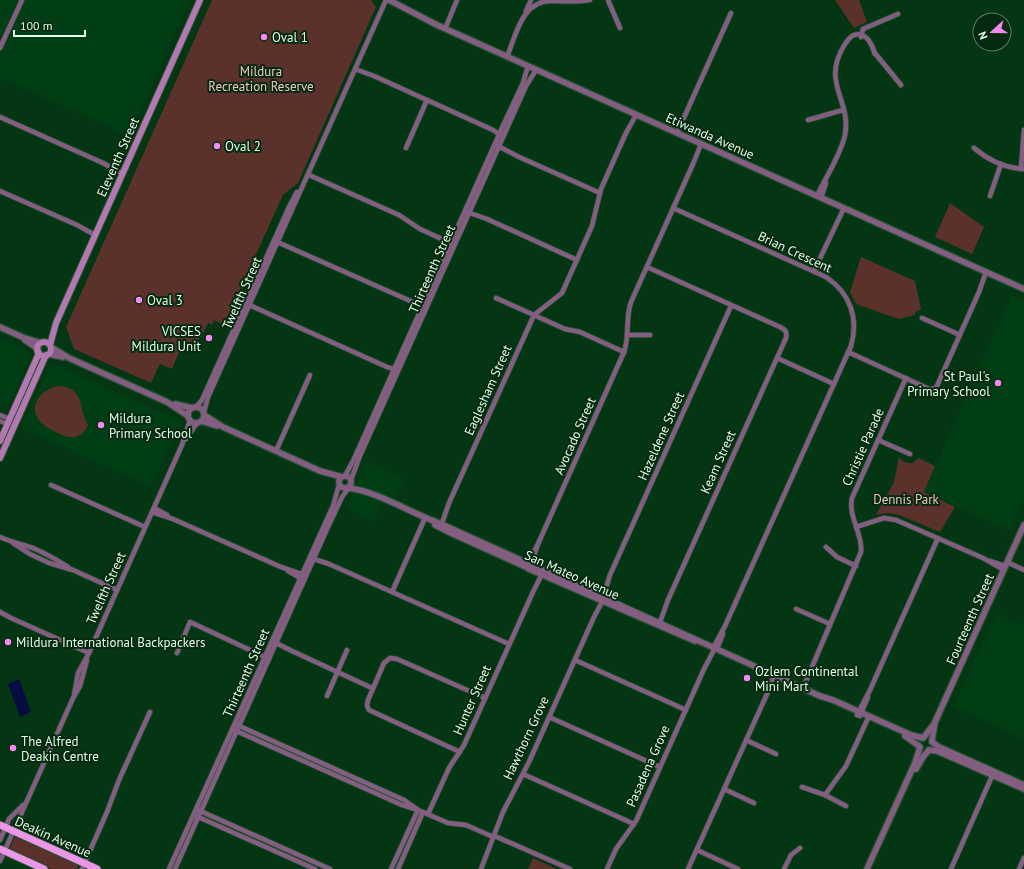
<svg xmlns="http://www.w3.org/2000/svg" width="1024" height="869" font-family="'PT Sans',sans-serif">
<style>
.built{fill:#013e16}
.green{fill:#5a312b}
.water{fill:#070d41}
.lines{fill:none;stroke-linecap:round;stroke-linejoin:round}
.minor-casing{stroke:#235231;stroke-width:6}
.tertiary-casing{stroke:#235231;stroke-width:8}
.secondary-casing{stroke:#235231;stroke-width:8}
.trunk-casing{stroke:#235231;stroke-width:9}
.minor{stroke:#835e81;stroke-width:4.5}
.tertiary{stroke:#835e81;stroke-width:5.5}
.secondary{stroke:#b478b1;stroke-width:6}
.trunk{stroke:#ec96e7;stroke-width:7}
.poi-dot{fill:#f489ef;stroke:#062a10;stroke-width:1.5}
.labels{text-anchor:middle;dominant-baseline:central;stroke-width:4;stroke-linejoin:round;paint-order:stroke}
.poi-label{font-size:13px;fill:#e3fce6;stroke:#062a10;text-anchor:start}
.park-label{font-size:13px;fill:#f1c6bf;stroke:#062a10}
.street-label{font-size:13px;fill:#e3fce6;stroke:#062a10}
</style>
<rect width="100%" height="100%" fill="#043614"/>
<g class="built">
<path d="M 0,0 L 190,0 L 129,136 L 0,78 Z"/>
<path d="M 1012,295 L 1024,301 L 1024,498 L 1010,531 L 924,492 Z"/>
<path d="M 0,339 L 32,353 L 6,409 L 0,406 Z"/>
<path d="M 52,363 L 181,421 L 151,487 L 21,428 Z"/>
<path d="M 367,461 L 405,479 L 395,500 L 384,495 L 373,521 L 346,508 Z"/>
<path d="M 996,613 L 1024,626 L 1024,740 L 954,706 Z"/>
</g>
<g class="green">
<path d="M 212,0 L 371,0 L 376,7 L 298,183 L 283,195 L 224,325 L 214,320 L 212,325 L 208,323 L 202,336 L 197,340 L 195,346 L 186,342 L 183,343 L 172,369 L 160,364 L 151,383 L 74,349 L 66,327 Z"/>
<path d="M 835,0 L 859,0 L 867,22 L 854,28 Z"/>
<path d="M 950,203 L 984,227 L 972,254 L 935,237 Z"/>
<path d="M 861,257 L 915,281 L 921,310 L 917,311 L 914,315 L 899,319 L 856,304 L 850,292 Z"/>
<path d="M 58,386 C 85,388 78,407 88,425 C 87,430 81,435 76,437 C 70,439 64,435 58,433 C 44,427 28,416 38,399 C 43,392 49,388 58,386 Z"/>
<path d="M 899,457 C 903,462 907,464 913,463 L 918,458 L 935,466 L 924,492 L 955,507 L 940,532 L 899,515 L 888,513 L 876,515 L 894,482 Z"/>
<path d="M 15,837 L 78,864 L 77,869 L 52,869 L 9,850 Z"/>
<path d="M 533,858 L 557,869 L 528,869 Z"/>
</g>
<path class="water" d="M 19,679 L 31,712 L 20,717 L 8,684 Z"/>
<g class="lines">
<g class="minor-casing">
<g id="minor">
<path d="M 608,0 L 620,28"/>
<path d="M 526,11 L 531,0"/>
<path d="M 445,29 L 457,0"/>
<path d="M 861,37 L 863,29 L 898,14"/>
<path d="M 0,48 L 22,0"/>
<path d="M 874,52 L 901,85"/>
<path d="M 507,57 C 516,35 522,0 552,1 C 565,1 577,2 590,0"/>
<path d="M 355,69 L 374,76 L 493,130 L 502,136"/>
<path d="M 0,117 L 103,163 L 123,174"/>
<path d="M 808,120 L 843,110"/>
<path d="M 677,133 L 731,13"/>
<path d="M 498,146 L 519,157 L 600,193"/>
<path d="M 406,148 L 427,100"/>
<path d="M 974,148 C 988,160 1006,168 1024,169"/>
<path d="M 1021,169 L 1024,130"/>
<path d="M 309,175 L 399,215 L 420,229 L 444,240 L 451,246"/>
<path d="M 0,191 L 77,225 L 95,235"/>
<path d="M 817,196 C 826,176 840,157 845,135 C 852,100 820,83 845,44 C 849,38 854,32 862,35 C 870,38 873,48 875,54"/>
<path d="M 990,196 L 1001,164"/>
<path d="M 821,198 L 826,183"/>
<path d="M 673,208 L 826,277 C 850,293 859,318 851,346 L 725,626 L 713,648"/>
<path d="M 467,212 L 487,219 L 577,260"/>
<path d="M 275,241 L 415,303 L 424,305"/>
<path d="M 647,267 L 780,327 C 786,330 787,332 786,338 L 668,600 L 659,625"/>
<path d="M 814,271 L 844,208"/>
<path d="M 496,298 L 565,329 L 580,332 L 624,352"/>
<path d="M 247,304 L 387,367 L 397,370"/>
<path d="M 922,318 L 960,335"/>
<path d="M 627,335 L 650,335"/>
<path d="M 848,352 L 929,389 L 932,389 L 936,388 L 979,292 L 986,272"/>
<path d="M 777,358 L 834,384"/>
<path d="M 196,407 L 202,400 L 290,205 L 297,192"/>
<path d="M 204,412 L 208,397 L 386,0"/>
<path d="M 0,415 L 10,419"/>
<path d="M 0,421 L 8,424"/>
<path d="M 186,439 L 197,423"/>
<path d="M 878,440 L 910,454"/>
<path d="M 276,451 L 310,375"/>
<path d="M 345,476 L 354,459 L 502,128 L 523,83 L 528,66"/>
<path d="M 351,480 L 359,458 L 526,86 L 536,70"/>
<path d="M 51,485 L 145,527"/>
<path d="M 154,508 L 167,515"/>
<path d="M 152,512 L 173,519 L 281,567 L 304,575"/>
<path d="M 441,526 L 449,503 L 534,315 L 562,293 L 592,226 L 601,189 L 626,133 L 636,115"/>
<path d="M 856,527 L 884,518 L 896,520 L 983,558 L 1004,570"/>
<path d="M 0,537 C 11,542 21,544 33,548 C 45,553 57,560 68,567"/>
<path d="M 13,543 L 30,554 L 49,563 L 73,570 L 117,590"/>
<path d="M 826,547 L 837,557 L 856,566"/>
<path d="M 311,558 L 329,564 L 509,644"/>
<path d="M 990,561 L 1005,566"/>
<path d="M 1007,562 L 1024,570"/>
<path d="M 527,565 L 538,544"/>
<path d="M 530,567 L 538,544 L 624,352 C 630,336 625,319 631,302 L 693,164 L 701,144"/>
<path d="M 288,571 L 302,579"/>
<path d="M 392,592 L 425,518"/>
<path d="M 796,609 L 830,624"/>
<path d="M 0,612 L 11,618 L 89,653"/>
<path d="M 274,642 L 292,651 L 372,688"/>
<path d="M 717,649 L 723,634"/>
<path d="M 177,653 L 190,622 L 267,658"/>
<path d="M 575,660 L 686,710"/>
<path d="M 803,688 L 861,552 C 863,534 848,517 852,498 L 906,378"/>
<path d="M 75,695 L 80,686 L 87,660"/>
<path d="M 327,696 L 347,650"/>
<path d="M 857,715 L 870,690 L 938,538"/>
<path d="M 860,716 L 868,697"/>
<path d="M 549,717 L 660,767"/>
<path d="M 237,725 L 404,800 L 417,809"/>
<path d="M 234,730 L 402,805 L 418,810 L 448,823 L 466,825 L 491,836 L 497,837 L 570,869"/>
<path d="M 746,740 L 776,754"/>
<path d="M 460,752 L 369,710 L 367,706 L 368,700 L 384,663 L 390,658 L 397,659 L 485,698"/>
<path d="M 523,774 L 634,824"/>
<path d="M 802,787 L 825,795 L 846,806"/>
<path d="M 724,789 L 754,803"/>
<path d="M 825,795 L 846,766 L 869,716"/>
<path d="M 198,810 L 330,869"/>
<path d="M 428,814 L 449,768 L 464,745 L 533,592 L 543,572"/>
<path d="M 196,816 L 315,869"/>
<path d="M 0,840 L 9,819 L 23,805"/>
<path d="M 697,850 L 738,869"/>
<path d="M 0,861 L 74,696 L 78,673 L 89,653 L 182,445 L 190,420"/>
<path d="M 82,869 L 107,812 L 119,780 L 150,712"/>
<path d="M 169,869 L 333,506 L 339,485"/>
<path d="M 175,869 L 327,529 L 342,497 L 348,489"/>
<path d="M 391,869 L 418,810"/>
<path d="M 398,869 L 423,812"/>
<path d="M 481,869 L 503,812 L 529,762 L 594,617 L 601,604 L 610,575 L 731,306"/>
<path d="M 607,869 L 616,849 L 636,821 L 704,669 L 715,648"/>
<path d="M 688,869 L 767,694 L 774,675"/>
<path d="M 784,869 L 791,855 L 800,848"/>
<path d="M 951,869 L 993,774"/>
<path d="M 1019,869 L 1024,858"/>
</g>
</g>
<g class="tertiary-casing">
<g id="tertiary">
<path d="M 389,0 L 437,25 L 1024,289"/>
<path d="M 0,327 L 22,337 L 41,343"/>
<path d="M 25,340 L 38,349"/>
<path d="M 51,347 L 69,358 L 167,402 L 188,416"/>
<path d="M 49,354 L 63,357"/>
<path d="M 175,404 L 192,408"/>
<circle cx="196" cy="415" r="8"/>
<path d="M 204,415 L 223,427 L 320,471 L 342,477"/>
<path d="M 201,421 L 217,426"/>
<circle cx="345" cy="482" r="6"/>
<path d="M 349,488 C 379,492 410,513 439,523 L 820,696 L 833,700 L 911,735 L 923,738"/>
<path d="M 435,525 L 451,533 L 526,567"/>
<path d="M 529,569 L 695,641"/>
<path d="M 905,736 L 919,746"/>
<path d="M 924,737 L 934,724"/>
<path d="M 932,740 L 935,722 L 1024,525"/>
<path d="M 932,742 L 939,747 L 1024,785"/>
<path d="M 929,750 L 937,751 L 944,754 L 1024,789"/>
<path d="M 916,769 L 923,757 L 928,751"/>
<path d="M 867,869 L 915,763 L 920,747"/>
</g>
</g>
<g class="secondary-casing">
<g id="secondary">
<circle cx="44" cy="349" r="7"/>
<path d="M 50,345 L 56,323 L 200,0"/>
<path d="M 0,441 L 39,353"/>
<path d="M 0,458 L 46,355"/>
</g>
</g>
<g class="trunk-casing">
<g id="trunk">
<path d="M 0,825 L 97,869"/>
<path d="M 0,849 L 44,869"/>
</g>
</g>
<use href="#minor" class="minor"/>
<use href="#tertiary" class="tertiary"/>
<use href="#secondary" class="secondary"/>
<use href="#trunk" class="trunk"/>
</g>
<g class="poi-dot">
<circle cx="264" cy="37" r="4"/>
<circle cx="217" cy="146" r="4"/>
<circle cx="139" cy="300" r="4"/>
<circle cx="209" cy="338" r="4"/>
<circle cx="998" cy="383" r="4"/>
<circle cx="101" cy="425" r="4"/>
<circle cx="8" cy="642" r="4"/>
<circle cx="747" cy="678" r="4"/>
<circle cx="13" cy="748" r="4"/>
</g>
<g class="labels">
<g class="poi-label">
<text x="272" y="37">Oval 1</text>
<text x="225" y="146">Oval 2</text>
<text x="147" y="300">Oval 3</text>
<text x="201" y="331" text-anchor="end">VICSES<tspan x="201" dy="15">Mildura Unit</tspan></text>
<text x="990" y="376" text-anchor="end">St Paul's<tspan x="990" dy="15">Primary School</tspan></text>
<text x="109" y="418">Mildura<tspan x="109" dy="15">Primary School</tspan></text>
<text x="16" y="642">Mildura International Backpackers</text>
<text x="755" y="671">Ozlem Continental<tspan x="755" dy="15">Mini Mart</tspan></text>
<text x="21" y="741">The Alfred<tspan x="21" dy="15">Deakin Centre</tspan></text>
</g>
<g class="park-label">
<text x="261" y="71">Mildura<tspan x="261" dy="15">Recreation Reserve</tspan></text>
<text x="906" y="499">Dennis Park</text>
</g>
<g class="street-label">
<text transform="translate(710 136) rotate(24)">Etiwanda Avenue</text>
<text transform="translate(118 157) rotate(-66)">Eleventh Street</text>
<text transform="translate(795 252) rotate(25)">Brian Crescent</text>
<text transform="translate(432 269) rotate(-66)">Thirteenth Street</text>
<text transform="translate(242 293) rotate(-66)">Twelfth Street</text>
<text transform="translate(488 390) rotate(-66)">Eaglesham Street</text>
<text transform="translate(575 436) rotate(-66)">Avocado Street</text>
<text transform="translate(661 436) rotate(-66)">Hazeldene Street</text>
<text transform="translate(863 447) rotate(-66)">Christie Parade</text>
<text transform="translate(718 462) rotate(-66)">Keam Street</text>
<text transform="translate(572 575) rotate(24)">San Mateo Avenue</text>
<text transform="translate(106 588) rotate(-66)">Twelfth Street</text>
<text transform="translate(970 619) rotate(-66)">Fourteenth Street</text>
<text transform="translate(246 673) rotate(-66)">Thirteenth Street</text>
<text transform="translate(472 700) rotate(-66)">Hunter Street</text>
<text transform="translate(526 738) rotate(-65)">Hawthorn Grove</text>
<text transform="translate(648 766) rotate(-66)">Pasadena Grove</text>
<text transform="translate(53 837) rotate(24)">Deakin Avenue</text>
</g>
</g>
<g transform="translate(992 32) rotate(249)"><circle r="19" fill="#062a10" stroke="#5e7e66"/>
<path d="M0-3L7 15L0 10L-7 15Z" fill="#f489ef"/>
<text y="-6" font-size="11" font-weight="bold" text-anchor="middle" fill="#e3fce6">N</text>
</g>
<path d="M14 30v6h71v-6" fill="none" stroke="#e3fce6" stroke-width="2"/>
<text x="20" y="30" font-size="12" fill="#e3fce6" stroke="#062a10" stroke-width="3" paint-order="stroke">100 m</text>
</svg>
